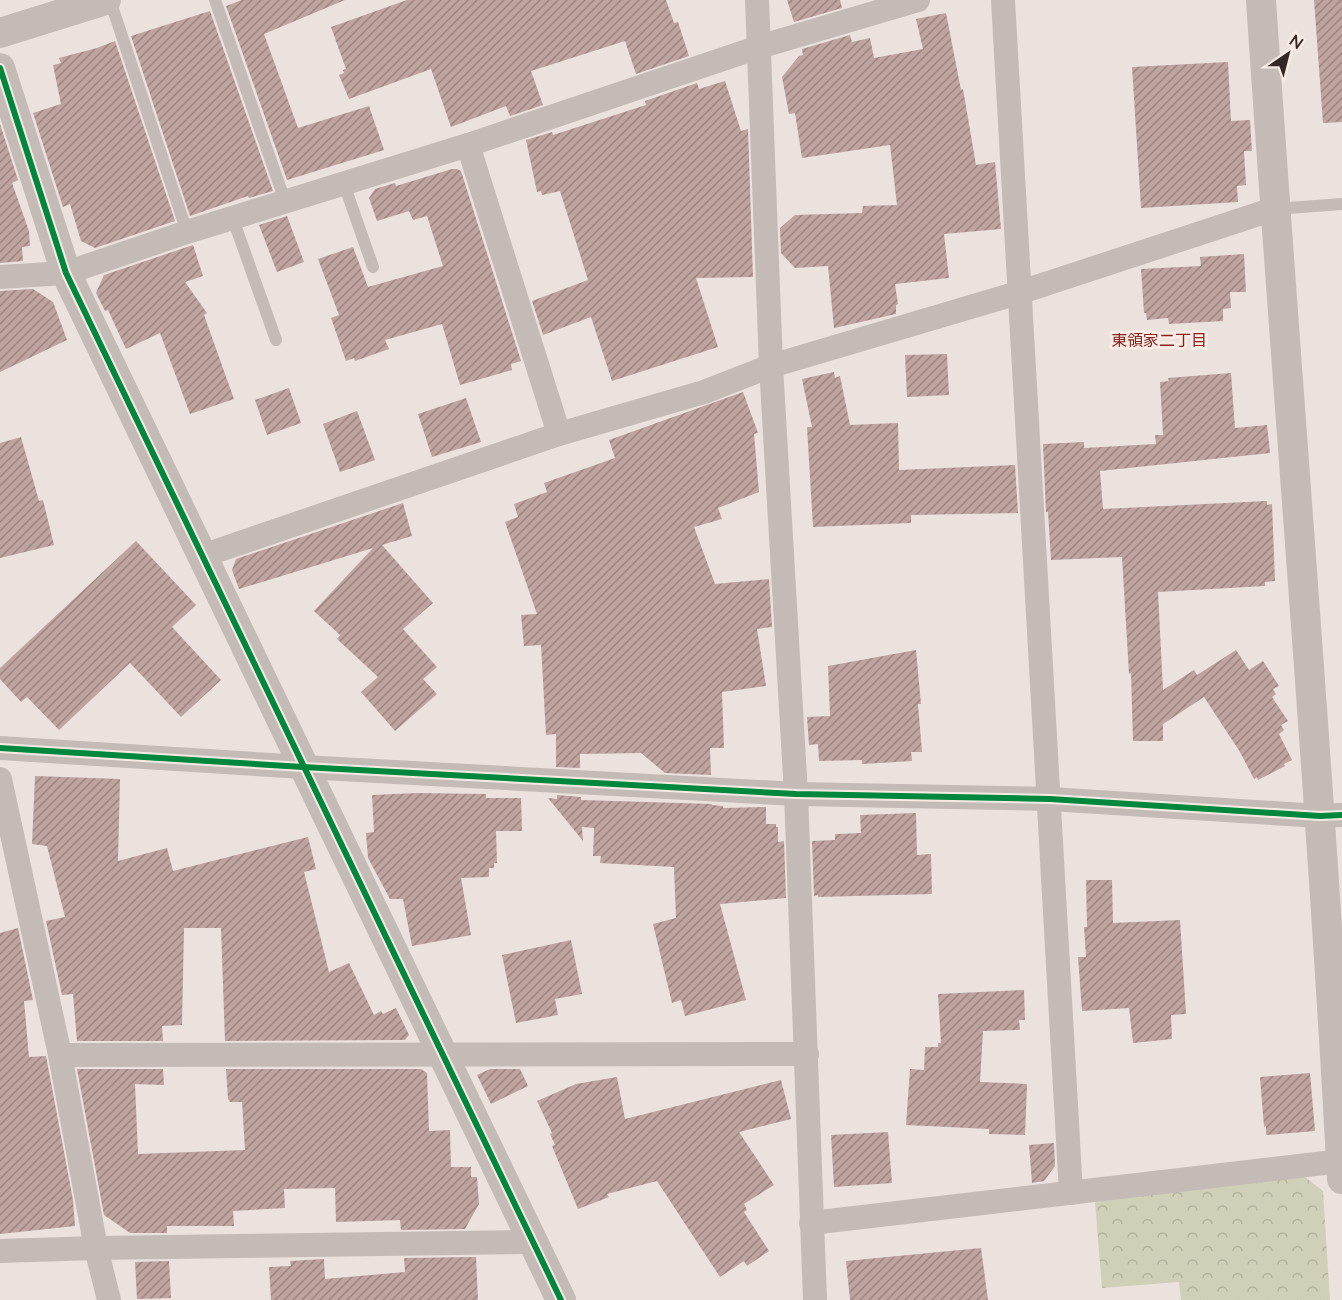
<svg xmlns="http://www.w3.org/2000/svg" width="1342" height="1300" font-family="Lato,'Noto Sans JP',sans-serif">
<style>
.park{fill:url(#park-crowns)}
.building{fill:url(#building-hatch)}
.lines{fill:none;stroke-linecap:round;stroke-linejoin:round}
.service{stroke:#c4bbb7;stroke-width:12}
.minor{stroke:#c4bbb7;stroke-width:24}
.tertiary{stroke:#c4bbb7;stroke-width:30}
.cycleway-casing{stroke:#f9ebe4;stroke-width:10}
.cycleway{stroke:#00873e;stroke-width:6}
.labels{text-anchor:middle;dominant-baseline:central;stroke-width:6;stroke-linejoin:round;paint-order:stroke}
.neighbourhood-label{font-size:16px;fill:#82251f;stroke:#f9ebe4}
</style>
<defs>
<pattern id="park-crowns" width="20" height="18" patternUnits="userSpaceOnUse" patternTransform="scale(1.5)"><rect width="20" height="18" fill="#d0cfb8"/><path d="M2 6a3 3 0 1 1 6 0M12 15a3 3 0 1 1 6 0" fill="none" stroke="#b3b29e"/></pattern>
<pattern id="building-hatch" width="6" height="6" patternUnits="userSpaceOnUse" patternTransform="scale(1.5)"><rect width="6" height="6" fill="#bfa39f"/><path d="M-1 1l2-2M0 6l6-6M5 7l2-2" fill="none" stroke="#9c8581"/></pattern>
</defs>
<rect width="100%" height="100%" fill="#ebe2de"/>
<path class="park" d="M 1301,1174 L 1323,1191 L 1330,1300 L 1181,1300 L 1179,1282 L 1102,1288 L 1095,1202 Z"/>
<g class="building">
<path d="M 242,0 L 345,0 L 264,34 L 298,128 L 369,106 L 384,150 L 287,180 L 226,6 Z"/>
<path d="M 407,0 L 666,0 L 674,23 L 678,22 L 689,56 L 636,74 L 625,41 L 531,71 L 543,105 L 510,116 L 506,106 L 451,127 L 431,69 L 349,99 L 339,75 L 344,73 L 343,70 L 346,69 L 331,27 Z"/>
<path d="M 787,0 L 840,0 L 842,8 L 794,22 Z"/>
<path d="M 1314,0 L 1342,0 L 1342,122 L 1323,123 Z"/>
<path d="M 210,11 L 273,191 L 249,198 L 248,196 L 190,216 L 131,36 Z"/>
<path d="M 946,13 L 961,90 L 963,89 L 976,165 L 995,162 L 1001,229 L 944,234 L 949,278 L 895,284 L 898,304 L 896,305 L 896,314 L 834,328 L 828,266 L 795,268 L 781,253 L 780,228 L 795,215 L 862,213 L 863,206 L 897,205 L 890,145 L 802,158 L 795,113 L 789,114 L 782,77 L 799,56 L 803,55 L 802,49 L 850,35 L 852,42 L 870,38 L 874,58 L 923,49 L 916,19 Z"/>
<path d="M 115,41 L 175,221 L 95,248 L 81,241 L 70,204 L 63,207 L 33,113 L 61,104 L 53,65 L 61,63 L 59,58 L 97,48 Z"/>
<path d="M 1228,62 L 1231,121 L 1250,120 L 1252,151 L 1244,151 L 1246,185 L 1237,186 L 1238,202 L 1141,208 L 1132,67 Z"/>
<path d="M 725,81 L 741,131 L 748,129 L 753,277 L 696,278 L 718,347 L 612,381 L 591,317 L 543,335 L 532,301 L 588,280 L 560,191 L 542,195 L 541,191 L 537,192 L 526,140 L 552,132 L 553,135 L 646,105 L 645,101 L 697,83 L 699,89 Z"/>
<path d="M 0,124 L 18,180 L 12,183 L 29,231 L 30,246 L 22,247 L 23,261 L 0,263 Z"/>
<path d="M 452,169 L 457,169 L 461,171 L 521,361 L 511,364 L 512,370 L 460,385 L 442,324 L 385,340 L 389,349 L 355,361 L 354,358 L 346,361 L 331,318 L 339,315 L 318,259 L 353,247 L 368,287 L 443,266 L 427,216 L 413,220 L 409,211 L 377,221 L 369,198 L 375,189 L 395,183 L 396,186 Z"/>
<path d="M 287,216 L 304,262 L 277,272 L 259,225 Z"/>
<path d="M 193,245 L 203,276 L 185,282 L 207,313 L 204,315 L 234,399 L 190,414 L 160,333 L 126,349 L 108,310 L 105,311 L 96,293 L 104,275 Z"/>
<path d="M 1244,254 L 1246,292 L 1230,292 L 1231,308 L 1223,309 L 1223,321 L 1169,324 L 1168,318 L 1147,320 L 1146,313 L 1144,313 L 1141,269 L 1201,266 L 1200,257 Z"/>
<path d="M 33,289 L 53,302 L 67,340 L 0,372 L 0,291 Z"/>
<path d="M 947,354 L 949,395 L 907,397 L 905,355 Z"/>
<path d="M 834,372 L 835,378 L 840,376 L 850,425 L 898,423 L 899,470 L 1015,465 L 1018,513 L 911,515 L 911,523 L 813,527 L 807,427 L 812,427 L 802,379 Z"/>
<path d="M 1231,373 L 1235,428 L 1267,425 L 1270,453 L 1100,471 L 1103,509 L 1267,501 L 1267,505 L 1272,504 L 1275,581 L 1265,582 L 1265,586 L 1158,592 L 1163,690 L 1194,670 L 1197,675 L 1236,650 L 1249,670 L 1263,661 L 1279,686 L 1273,689 L 1276,694 L 1272,697 L 1288,721 L 1281,725 L 1284,730 L 1279,734 L 1292,760 L 1284,764 L 1285,766 L 1258,780 L 1257,777 L 1254,779 L 1240,752 L 1204,697 L 1163,724 L 1163,741 L 1133,741 L 1131,673 L 1129,674 L 1122,557 L 1051,560 L 1048,512 L 1046,512 L 1043,444 L 1084,442 L 1084,448 L 1156,444 L 1155,435 L 1163,435 L 1160,382 L 1169,381 L 1168,378 Z"/>
<path d="M 289,388 L 301,423 L 267,435 L 255,400 Z"/>
<path d="M 743,392 L 758,433 L 754,434 L 759,492 L 718,508 L 722,519 L 694,527 L 715,584 L 769,579 L 772,627 L 757,629 L 766,686 L 722,692 L 724,748 L 710,748 L 711,775 L 665,773 L 641,753 L 580,754 L 580,768 L 556,767 L 556,734 L 546,735 L 541,645 L 524,646 L 521,615 L 537,614 L 505,522 L 518,517 L 514,504 L 547,492 L 544,483 L 615,458 L 609,440 Z"/>
<path d="M 466,398 L 481,442 L 432,457 L 418,414 Z"/>
<path d="M 357,411 L 375,460 L 340,472 L 323,424 Z"/>
<path d="M 21,437 L 39,501 L 43,500 L 54,545 L 0,558 L 0,443 Z"/>
<path d="M 403,503 L 412,536 L 382,545 L 433,603 L 403,629 L 437,667 L 423,679 L 437,694 L 395,731 L 361,692 L 378,677 L 337,639 L 340,635 L 314,611 L 373,548 L 239,589 L 232,570 L 236,559 Z"/>
<path d="M 136,541 L 196,605 L 172,627 L 221,680 L 181,717 L 130,663 L 59,730 L 27,697 L 21,702 L 0,679 L 0,668 Z"/>
<path d="M 916,650 L 921,704 L 918,704 L 922,752 L 911,752 L 912,761 L 862,764 L 862,760 L 819,761 L 818,744 L 809,745 L 807,717 L 830,716 L 828,666 Z"/>
<path d="M 35,776 L 120,779 L 118,861 L 167,848 L 173,871 L 308,837 L 316,869 L 304,872 L 329,972 L 349,963 L 374,1015 L 381,1011 L 383,1014 L 396,1008 L 409,1035 L 405,1040 L 225,1041 L 221,928 L 184,928 L 182,1025 L 162,1026 L 163,1041 L 77,1041 L 73,994 L 62,995 L 46,921 L 65,917 L 47,846 L 32,844 Z"/>
<path d="M 417,793 L 486,794 L 486,798 L 521,798 L 522,831 L 496,831 L 497,863 L 494,863 L 494,868 L 489,868 L 489,877 L 461,878 L 471,935 L 412,946 L 403,899 L 390,899 L 368,858 L 366,833 L 374,832 L 372,795 Z"/>
<path d="M 557,795 L 581,797 L 581,800 L 712,804 L 712,805 L 723,806 L 723,808 L 766,807 L 766,824 L 776,824 L 776,827 L 778,827 L 778,842 L 784,841 L 786,898 L 720,904 L 746,1000 L 685,1016 L 681,1000 L 672,1003 L 653,924 L 676,918 L 674,867 L 600,863 L 601,856 L 593,856 L 594,828 L 582,827 L 583,841 L 548,798 L 557,799 Z"/>
<path d="M 916,813 L 917,855 L 931,854 L 932,894 L 818,897 L 818,895 L 814,896 L 812,841 L 835,840 L 835,834 L 861,833 L 860,815 Z"/>
<path d="M 1086,880 L 1112,880 L 1113,923 L 1180,920 L 1186,1014 L 1171,1015 L 1172,1039 L 1133,1043 L 1129,1008 L 1082,1011 L 1078,957 L 1086,957 L 1084,927 L 1087,927 Z"/>
<path d="M 18,928 L 33,1000 L 24,1001 L 29,1057 L 46,1056 L 73,1200 L 75,1226 L 0,1234 L 0,933 Z"/>
<path d="M 571,940 L 582,994 L 555,999 L 558,1015 L 516,1023 L 502,955 Z"/>
<path d="M 1024,990 L 1025,1020 L 1019,1020 L 1020,1030 L 983,1031 L 980,1082 L 1027,1084 L 1025,1135 L 989,1134 L 989,1129 L 906,1125 L 910,1069 L 924,1070 L 925,1047 L 938,1047 L 938,1043 L 941,1043 L 938,994 Z"/>
<path d="M 77,1069 L 163,1069 L 164,1085 L 135,1084 L 138,1154 L 245,1150 L 242,1102 L 230,1102 L 228,1099 L 226,1069 L 421,1069 L 427,1073 L 429,1131 L 450,1130 L 451,1167 L 471,1167 L 471,1177 L 477,1177 L 479,1204 L 465,1229 L 401,1230 L 400,1220 L 336,1222 L 335,1188 L 284,1189 L 285,1208 L 233,1211 L 234,1226 L 167,1226 L 167,1233 L 130,1233 L 104,1215 Z"/>
<path d="M 490,1069 L 520,1069 L 528,1086 L 491,1104 L 477,1075 Z"/>
<path d="M 1310,1073 L 1315,1131 L 1266,1135 L 1266,1126 L 1264,1127 L 1260,1077 Z"/>
<path d="M 617,1077 L 625,1119 L 781,1080 L 791,1119 L 739,1132 L 774,1185 L 744,1204 L 747,1210 L 744,1212 L 769,1251 L 747,1266 L 744,1261 L 720,1277 L 657,1181 L 607,1194 L 609,1197 L 578,1209 L 552,1146 L 555,1145 L 550,1134 L 552,1133 L 537,1101 L 576,1084 Z"/>
<path d="M 888,1132 L 892,1183 L 834,1187 L 831,1135 Z"/>
<path d="M 1054,1143 L 1055,1166 L 1044,1181 L 1032,1183 L 1029,1145 Z"/>
<path d="M 981,1248 L 988,1300 L 850,1300 L 846,1261 Z"/>
<path d="M 476,1257 L 478,1300 L 271,1300 L 269,1267 L 291,1266 L 290,1261 L 324,1259 L 325,1279 L 405,1272 L 404,1258 Z"/>
<path d="M 169,1261 L 171,1298 L 137,1299 L 135,1262 Z"/>
</g>
<g class="lines">
<g class="service">
<path d="M 110,0 L 187,232"/>
<path d="M 215,0 L 285,201"/>
<path d="M 344,184 L 373,267"/>
<path d="M 1275,209 L 1342,204"/>
<path d="M 233,219 L 276,340"/>
</g>
<g class="minor">
<path d="M 757,0 L 771,366 L 796,794 L 815,1300"/>
<path d="M 1003,0 L 1071,1193"/>
<path d="M 468,145 L 559,434"/>
<path d="M 0,277 L 66,273 L 187,232 L 468,145 L 759,47 L 918,0"/>
<path d="M 202,556 L 559,434 L 704,392 L 771,366 L 1021,292 L 1274,209"/>
<path d="M 0,748 L 303,767 L 796,794 L 1050,799 L 1320,816 L 1342,815"/>
<path d="M 0,779 L 60,1055 L 96,1248 L 109,1300"/>
<path d="M 60,1055 L 807,1054"/>
<path d="M 811,1223 L 1342,1161"/>
<path d="M 0,1251 L 96,1248 L 533,1242"/>
</g>
<g class="tertiary">
<path d="M 1261,0 C 1287,393 1321,785 1342,1179"/>
<path d="M 0,33 L 106,0"/>
<path d="M 0,68 L 66,273 L 561,1300"/>
</g>
<g class="cycleway-casing">
<g id="cycleway">
<path d="M 0,68 L 66,273 L 561,1300"/>
<path d="M 0,748 L 303,767 L 796,794 L 1050,799 L 1320,816 L 1342,815"/>
</g>
</g>
<use href="#cycleway" class="cycleway"/>
</g>
<g class="labels">
<g class="neighbourhood-label">
<text x="1159" y="339">東領家二丁目</text>
</g>
</g>
<g transform="translate(1288 54) rotate(35)" stroke="#f9ebe4" stroke-width="4.5" paint-order="stroke">
<path d="M0-4.5L10 22L0 15L-10 22Z" fill="#342826"/>
<text y="-9" font-size="16" font-weight="bold" text-anchor="middle" fill="#342826">N</text>
</g>
</svg>
